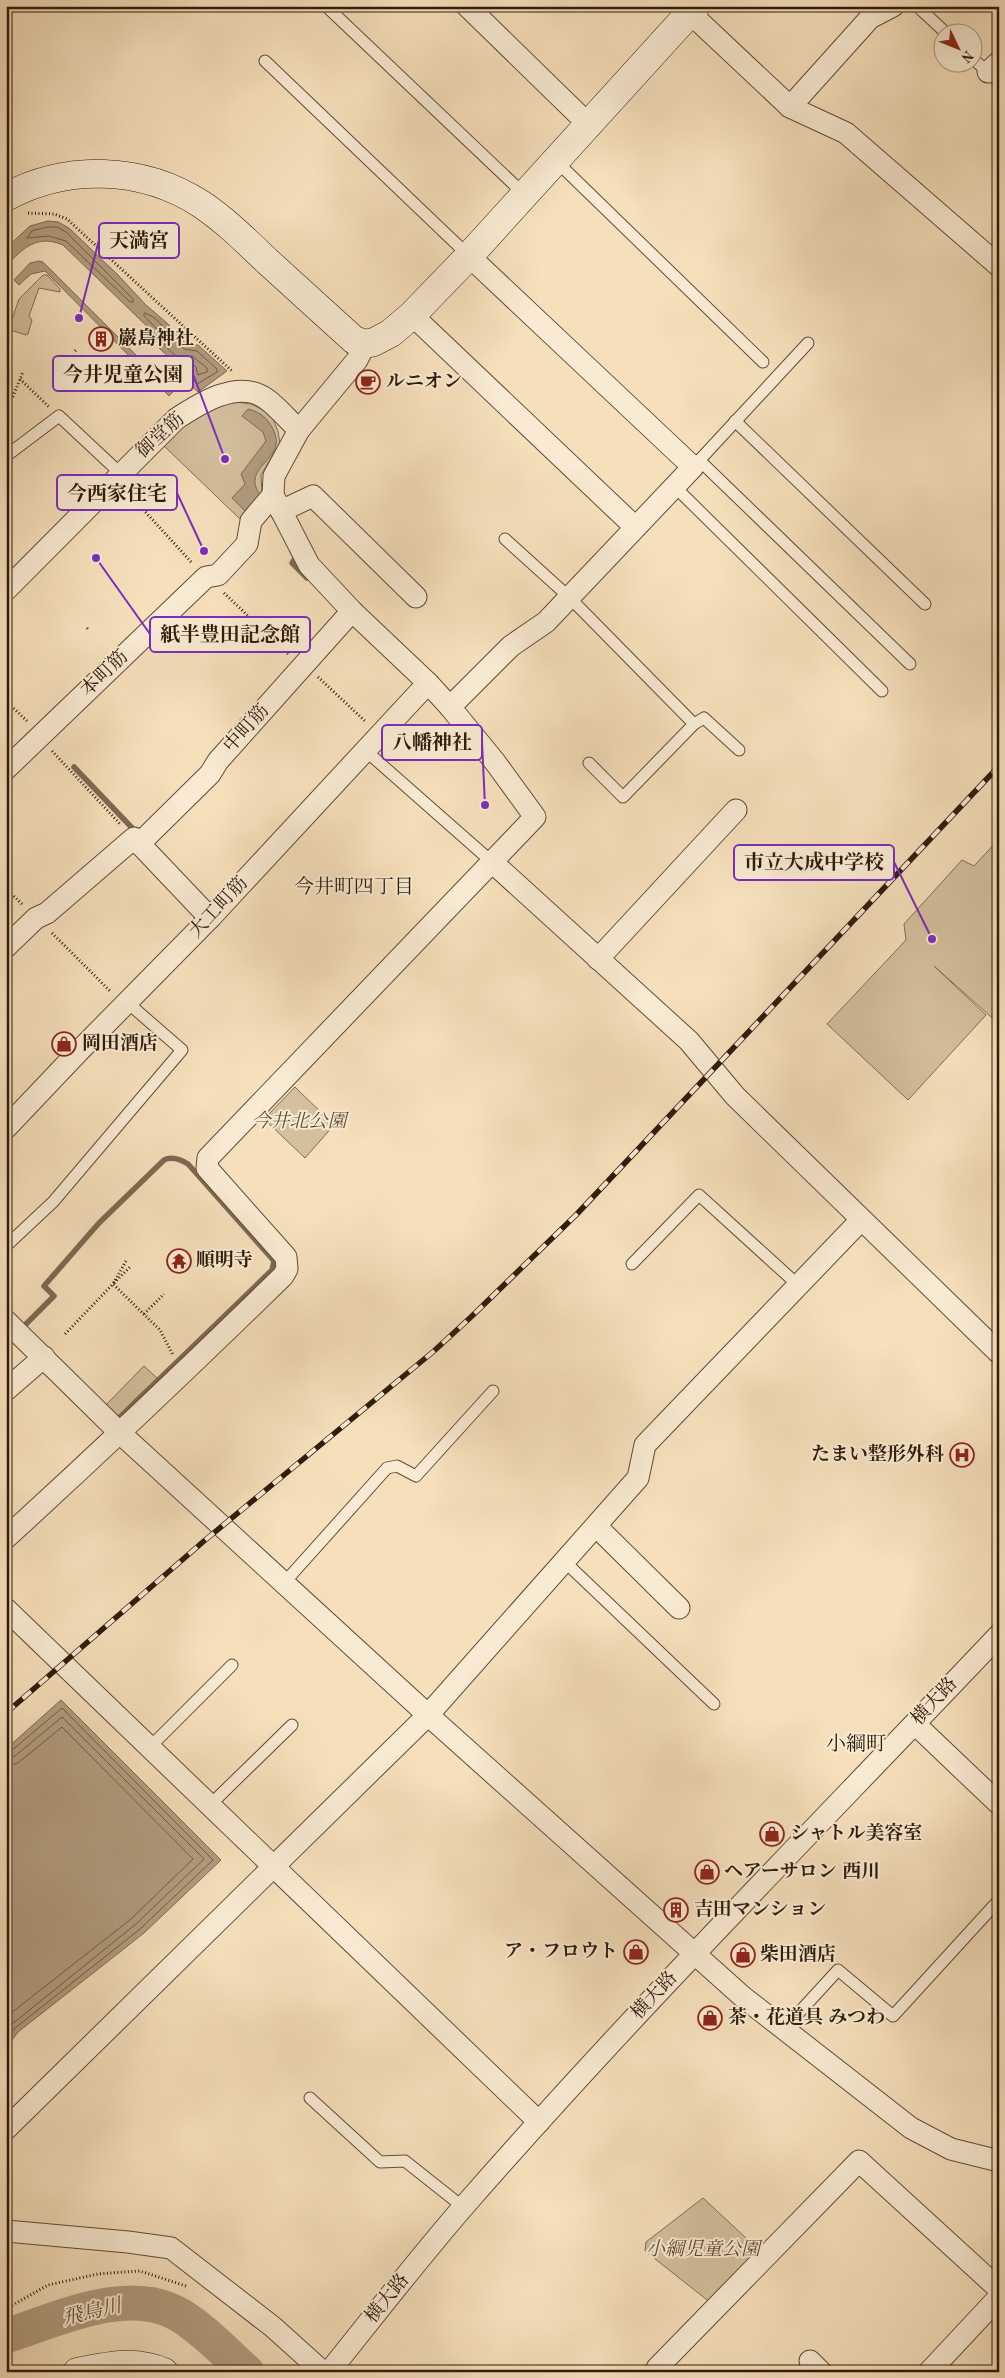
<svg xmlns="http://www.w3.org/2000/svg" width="1005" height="2378" font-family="'Old Standard TT','Noto Serif JP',serif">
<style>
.green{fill:#d4bf9e;stroke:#816d55}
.water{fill:#b29d80;stroke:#7d6952}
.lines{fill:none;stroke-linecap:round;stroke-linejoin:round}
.shore{stroke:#705c46;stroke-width:1}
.stream{stroke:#7d6952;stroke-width:5.5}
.river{stroke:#b29d80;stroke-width:35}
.lane-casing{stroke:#604c38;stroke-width:13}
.street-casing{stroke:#604c38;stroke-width:23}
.secondary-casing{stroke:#2e1b0c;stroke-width:29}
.path{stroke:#2e1b0c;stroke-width:3;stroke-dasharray:1 2.5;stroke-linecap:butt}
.lane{stroke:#f9ebd3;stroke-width:11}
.street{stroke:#f9ebd3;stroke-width:21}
.secondary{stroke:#f9ebd3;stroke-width:28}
.rail-casing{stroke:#2e1b0c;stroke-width:5.5}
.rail{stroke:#f9ebd3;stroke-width:4;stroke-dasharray:11;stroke-linecap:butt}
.labels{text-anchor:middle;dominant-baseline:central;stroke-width:4;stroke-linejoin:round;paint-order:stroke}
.poi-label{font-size:19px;font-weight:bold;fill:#2e1b0c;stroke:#f9ebd3;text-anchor:start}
.street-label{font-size:19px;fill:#2e1b0c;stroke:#f9ebd3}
.park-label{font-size:19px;font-style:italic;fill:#604c38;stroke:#f9ebd3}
.neighbourhood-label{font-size:20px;fill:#2e1b0c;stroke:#f9ebd3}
.water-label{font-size:20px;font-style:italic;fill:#634f3a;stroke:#f9ebd3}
.leader{fill:none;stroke:#7b2cbf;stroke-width:2}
.callout-dot{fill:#7b2cbf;stroke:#f9ebd3;stroke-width:2}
.callout{fill:#f9ebd3;stroke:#7b2cbf;stroke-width:2}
.callout-label{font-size:20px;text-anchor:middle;font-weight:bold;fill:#2e1b0c}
</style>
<rect width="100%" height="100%" fill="#f6e0bc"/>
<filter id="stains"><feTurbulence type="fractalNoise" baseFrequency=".004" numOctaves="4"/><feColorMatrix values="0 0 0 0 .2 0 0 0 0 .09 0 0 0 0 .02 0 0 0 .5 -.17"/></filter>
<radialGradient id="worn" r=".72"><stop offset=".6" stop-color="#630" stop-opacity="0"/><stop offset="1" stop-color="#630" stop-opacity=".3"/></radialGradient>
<g class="green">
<path d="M 43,275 L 47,275 L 60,289 L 60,292 L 39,288 L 29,316 L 32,320 L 28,334 L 26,335 L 10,330 L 9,328 L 19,299 Z"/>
<path d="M 236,402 L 251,404 L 263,410 L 273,419 L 278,431 L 280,443 L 261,475 L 262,498 L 241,520 L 163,445 L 199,411 Z"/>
<path d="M 999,839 L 999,1024 L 934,966 L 986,1015 L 908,1100 L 827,1024 L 906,940 L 904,924 L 962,860 L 974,866 Z"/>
<path d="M 295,1087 L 334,1125 L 305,1158 L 264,1119 Z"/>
<path d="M 144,1366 L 157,1378 L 116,1418 L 104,1407 Z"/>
<path d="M 703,2198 L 760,2251 L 711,2303 L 645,2251 L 646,2242 Z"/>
</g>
<g class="water">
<path d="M 48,221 L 58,222 L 69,228 L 118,275 L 146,305 L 167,323 L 188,345 L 198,345 L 227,371 L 198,392 L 186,381 L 186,373 L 159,348 L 158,337 L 63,245 C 37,234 23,248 6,266 L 6,248 L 30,226 Z"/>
<path d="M 39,261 L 43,262 L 173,392 L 169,396 L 45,271 L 31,274 L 19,285 L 14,280 L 30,263 Z"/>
<path d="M 248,409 C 257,411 265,416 270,424 C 290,454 256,461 255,480 C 254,485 258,491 260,495 L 245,511 L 232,498 L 245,484 L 241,474 L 266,441 L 263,432 L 242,416 Z"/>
<path d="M 61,1700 L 221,1860 L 144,1933 L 18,2032 L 6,2048 L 6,1749 Z"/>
</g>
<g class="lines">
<g class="shore">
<path d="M 48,227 L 57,227 L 66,232 L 133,299 L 133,302 L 130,302 L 66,241 L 49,236 L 27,238 L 32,231 Z"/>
<path d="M 145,313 L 155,318 L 184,349 L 197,351 L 217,369 L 217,372 L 197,384 L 192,378 L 190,369 L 165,346 L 162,334 L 144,316 Z"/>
<path d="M 192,356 L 207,368 L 207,372 L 198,375 L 196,367 L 189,360 Z"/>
<path d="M 6,1752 L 11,1751 L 62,1708 L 213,1860 L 140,1929 L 15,2028 L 6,2040"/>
<path d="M 6,1759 L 15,1756 L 62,1717 L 204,1859 L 136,1924 L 6,2029"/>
<path d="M 6,1766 L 18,1763 L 62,1727 L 193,1859 L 131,1919 L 6,2017"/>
</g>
<g class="stream">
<path d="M 294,554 L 296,557 L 292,563 L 307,578"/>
<path d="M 74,767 L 136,832"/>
<path d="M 22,1328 L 54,1296 L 44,1286 L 99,1223 L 164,1160 C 172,1156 180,1159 188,1164 L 274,1261 L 272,1270 L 119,1418"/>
<path d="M 6,1344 L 13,1338"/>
</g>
<path class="river" d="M 6,2336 C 56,2320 126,2286 176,2313 C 198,2324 228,2355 247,2372"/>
<g class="lane-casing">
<g id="lane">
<path d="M 326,6 L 524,194"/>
<path d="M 917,6 L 945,32"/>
<path d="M 972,58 L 999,82"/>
<path d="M 265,61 L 469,256"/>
<path d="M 555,160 L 763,362"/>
<path d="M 735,421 L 925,604"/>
<path d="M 6,456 L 59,416 L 120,473"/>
<path d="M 699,460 L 910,664"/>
<path d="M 695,465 L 808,343"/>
<path d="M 675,487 L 882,691"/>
<path d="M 505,539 L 569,597 L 694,724 L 623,797 L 589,763"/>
<path d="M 694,724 L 704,718 L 739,750"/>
<path d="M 366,751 L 492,862"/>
<path d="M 6,1246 L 53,1202 L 182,1050 L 128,1003"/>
<path d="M 632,1264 L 699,1195 L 798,1285"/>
<path d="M 564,1561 L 714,1704"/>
<path d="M 284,1583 L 387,1468 L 397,1466 L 416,1476 L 493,1391"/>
<path d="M 150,1747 L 232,1665"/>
<path d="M 210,1805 L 292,1725"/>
<path d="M 784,2029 L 838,1970 L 893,2016 L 999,1900"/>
<path d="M 310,2098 L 380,2162 L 405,2161 L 463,2207"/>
</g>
</g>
<g class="street-casing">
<g id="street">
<path d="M 467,6 L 588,124"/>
<path d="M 690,13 L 790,107 L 846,133 L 999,266"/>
<path d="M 988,72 L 999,62"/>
<path d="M 790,107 L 870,18 L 893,6"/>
<path d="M 412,315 L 635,527"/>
<path d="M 281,511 L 313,496 L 416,597"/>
<path d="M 6,590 L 176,419 C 199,404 237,379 265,398 C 277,406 288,420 299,430"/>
<path d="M 450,707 L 511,646 L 546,622 L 693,467 L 469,256"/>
<path d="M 6,769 L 206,577 L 218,575 L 247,544 L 251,521 L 273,495"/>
<path d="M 139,844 L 210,774 L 218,761 L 352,611"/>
<path d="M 492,862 L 689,1041 L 735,1096 L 999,1353"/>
<path d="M 6,947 L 36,918 L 47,913 L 134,838 L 210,918"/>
<path d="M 598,959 L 736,810"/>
<path d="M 6,1128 L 80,1050 L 210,918 L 428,683"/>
<path d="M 6,1321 L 120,1433 L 428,1715 L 743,1997 L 911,2128 L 951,2149 L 999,2161"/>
<path d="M 6,1390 L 44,1357"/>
<path d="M 596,1526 L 679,1608"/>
<path d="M 6,1538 C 100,1452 192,1365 283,1276 L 287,1269 L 286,1257 L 207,1168 L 208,1158 L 535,817 L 495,762 L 450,707 L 428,683 L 352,611 L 309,565 L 273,495 L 274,476 L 299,430 L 357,360 L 365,344"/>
<path d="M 6,1609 L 539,2122"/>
<path d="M 915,1724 L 999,1804"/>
<path d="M 6,2129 L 428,1715 L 638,1478 L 645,1445 L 861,1220"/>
<path d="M 6,2231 L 128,2242 L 171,2248 L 273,2327 L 323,2372"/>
<path d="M 810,2361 L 821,2372"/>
<path d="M 657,2368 L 859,2161 L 999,2289"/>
<path d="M 329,2372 C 374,2316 418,2259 465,2205 C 636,2009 820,1824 999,1635"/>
<path d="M 929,2372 L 999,2297"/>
</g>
</g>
<g class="secondary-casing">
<g id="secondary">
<path d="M 6,197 C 67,164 142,166 201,204 C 225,220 246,241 267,261 C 296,287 325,314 354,340 L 365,344 L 374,342 L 391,333 L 412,315 L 469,256 L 696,6"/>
<path d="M 77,2372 C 107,2366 135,2359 164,2372"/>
</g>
</g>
<g class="path">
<path d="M 28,213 L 54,214 L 67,219 L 233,372"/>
<path d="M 75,351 L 77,349"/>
<path d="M 92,367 L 94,365"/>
<path d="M 20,379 L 49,407"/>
<path d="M 6,389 L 13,396"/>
<path d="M 6,405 L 13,396 L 23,372"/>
<path d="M 129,494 L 192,563"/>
<path d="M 224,593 L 288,654"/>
<path d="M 87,628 L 89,630"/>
<path d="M 318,677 L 366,722"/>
<path d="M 6,701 L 27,721"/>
<path d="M 52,751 L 121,825"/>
<path d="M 6,889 L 22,904"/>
<path d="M 52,933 L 111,992"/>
<path d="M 126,1261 L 113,1284 L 130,1267"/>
<path d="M 144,1314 L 164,1294"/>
<path d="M 65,1334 L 113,1284 L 160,1330 L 173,1355"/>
<path d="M 6,2309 L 48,2285 L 98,2274 L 140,2271 L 186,2286"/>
</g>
<use href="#lane" class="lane"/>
<use href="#street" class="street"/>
<use href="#secondary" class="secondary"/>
<g class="rail-casing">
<path id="rail" d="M 6,1713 L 204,1541 L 434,1351 L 471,1317 L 576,1215 L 999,766"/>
</g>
<use href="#rail" class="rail"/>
</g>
<defs>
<g id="building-ring" transform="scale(1.25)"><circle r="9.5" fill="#f9ebd3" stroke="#8f2418" stroke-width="1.5"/><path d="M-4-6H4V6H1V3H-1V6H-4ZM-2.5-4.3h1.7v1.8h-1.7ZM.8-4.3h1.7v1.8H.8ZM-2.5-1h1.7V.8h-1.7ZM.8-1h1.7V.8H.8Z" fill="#8f2418"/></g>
<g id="cafe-ring" transform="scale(1.25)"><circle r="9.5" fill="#f9ebd3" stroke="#8f2418" stroke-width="1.5"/><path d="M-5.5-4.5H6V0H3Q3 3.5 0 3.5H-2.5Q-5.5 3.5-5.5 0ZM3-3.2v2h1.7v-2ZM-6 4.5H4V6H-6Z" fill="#8f2418"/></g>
<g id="shop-ring" transform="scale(1.25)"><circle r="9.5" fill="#f9ebd3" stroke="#8f2418" stroke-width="1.5"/><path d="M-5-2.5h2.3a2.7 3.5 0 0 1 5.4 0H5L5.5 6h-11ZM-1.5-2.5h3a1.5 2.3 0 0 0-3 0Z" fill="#8f2418"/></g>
<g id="temple-ring" transform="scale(1.25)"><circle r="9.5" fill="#f9ebd3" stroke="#8f2418" stroke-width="1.5"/><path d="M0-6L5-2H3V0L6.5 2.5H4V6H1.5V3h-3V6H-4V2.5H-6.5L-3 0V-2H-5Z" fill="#8f2418"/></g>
<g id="hospital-ring" transform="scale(1.25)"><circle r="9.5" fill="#f9ebd3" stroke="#8f2418" stroke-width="1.5"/><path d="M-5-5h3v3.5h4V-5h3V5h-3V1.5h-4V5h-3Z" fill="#8f2418"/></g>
</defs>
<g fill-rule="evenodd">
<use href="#building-ring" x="101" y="339"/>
<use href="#cafe-ring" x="368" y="382"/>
<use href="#shop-ring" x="64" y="1044"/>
<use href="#temple-ring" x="179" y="1261"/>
<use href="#hospital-ring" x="962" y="1455"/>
<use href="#shop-ring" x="772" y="1834"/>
<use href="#shop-ring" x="707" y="1872"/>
<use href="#building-ring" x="676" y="1910"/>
<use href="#shop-ring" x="636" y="1952"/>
<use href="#shop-ring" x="743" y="1955"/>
<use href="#shop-ring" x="710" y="2018"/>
</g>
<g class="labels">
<g class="poi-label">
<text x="118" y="339">巖島神社</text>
<text x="386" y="382">ルニオン</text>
<text x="82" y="1044">岡田酒店</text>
<text x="196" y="1261">順明寺</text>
<text x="944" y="1455" text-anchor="end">たまい整形外科</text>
<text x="790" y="1834">シャトル美容室</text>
<text x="724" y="1872">ヘアーサロン 西川</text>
<text x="694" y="1910">吉田マンション</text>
<text x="618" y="1952" text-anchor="end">ア・フロウト</text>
<text x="760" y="1955">柴田酒店</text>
<text x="728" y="2018">茶・花道具 みつわ</text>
</g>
<g class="street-label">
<text transform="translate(161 436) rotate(-42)">御堂筋</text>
<text transform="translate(105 674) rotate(-44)">本町筋</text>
<text transform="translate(247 729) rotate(-48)">中町筋</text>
<text transform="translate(219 908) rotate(-47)">大工町筋</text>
<text transform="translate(935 1702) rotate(-47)">横大路</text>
<text transform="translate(655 1996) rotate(-47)">横大路</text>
<text transform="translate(388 2299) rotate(-51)">横大路</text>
</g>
<g class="park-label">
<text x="299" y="1122">今井北公園</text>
<text x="703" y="2250">小綱児童公園</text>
</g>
<g class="neighbourhood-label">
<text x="354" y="888">今井町四丁目</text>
<text x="856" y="1745">小綱町</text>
</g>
<g class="water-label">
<text transform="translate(92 2313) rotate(-13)">飛鳥川</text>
</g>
</g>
<path class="leader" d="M79 318L99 240M225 459L193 374M204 551L177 493M96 558L150 634M485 805L482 742M932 939L894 862"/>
<g class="callout-dot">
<circle cx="79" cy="318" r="5"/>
<circle cx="225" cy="459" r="5"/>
<circle cx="204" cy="551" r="5"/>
<circle cx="96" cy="558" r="5"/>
<circle cx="485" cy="805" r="5"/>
<circle cx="932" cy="939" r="5"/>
</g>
<g class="callout">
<rect x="99" y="223" width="80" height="35" rx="5"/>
<rect x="53" y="356" width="140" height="35" rx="5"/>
<rect x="57" y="475" width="120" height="35" rx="5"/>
<rect x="150" y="617" width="160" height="35" rx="5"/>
<rect x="382" y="725" width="100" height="35" rx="5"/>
<rect x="734" y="845" width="160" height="35" rx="5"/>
</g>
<g class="callout-label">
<text x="139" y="247">天満宮</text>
<text x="123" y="381">今井児童公園</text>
<text x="117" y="500">今西家住宅</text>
<text x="230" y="641">紙半豊田記念館</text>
<text x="432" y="749">八幡神社</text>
<text x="814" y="869">市立大成中学校</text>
</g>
<rect width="1005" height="2378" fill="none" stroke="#f6e0bc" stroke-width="25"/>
<rect x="8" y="8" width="990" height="2363" fill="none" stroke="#2e1b0c" stroke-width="2.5"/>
<rect x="12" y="12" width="980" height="2353" fill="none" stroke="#2e1b0c"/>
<g transform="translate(958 48) rotate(133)"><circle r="24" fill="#f9ebd3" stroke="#a89883"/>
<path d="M0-4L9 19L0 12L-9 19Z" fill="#8f2418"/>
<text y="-8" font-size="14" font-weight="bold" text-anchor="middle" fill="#2e1b0c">N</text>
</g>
<rect width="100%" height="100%" filter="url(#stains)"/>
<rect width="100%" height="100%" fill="url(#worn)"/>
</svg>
